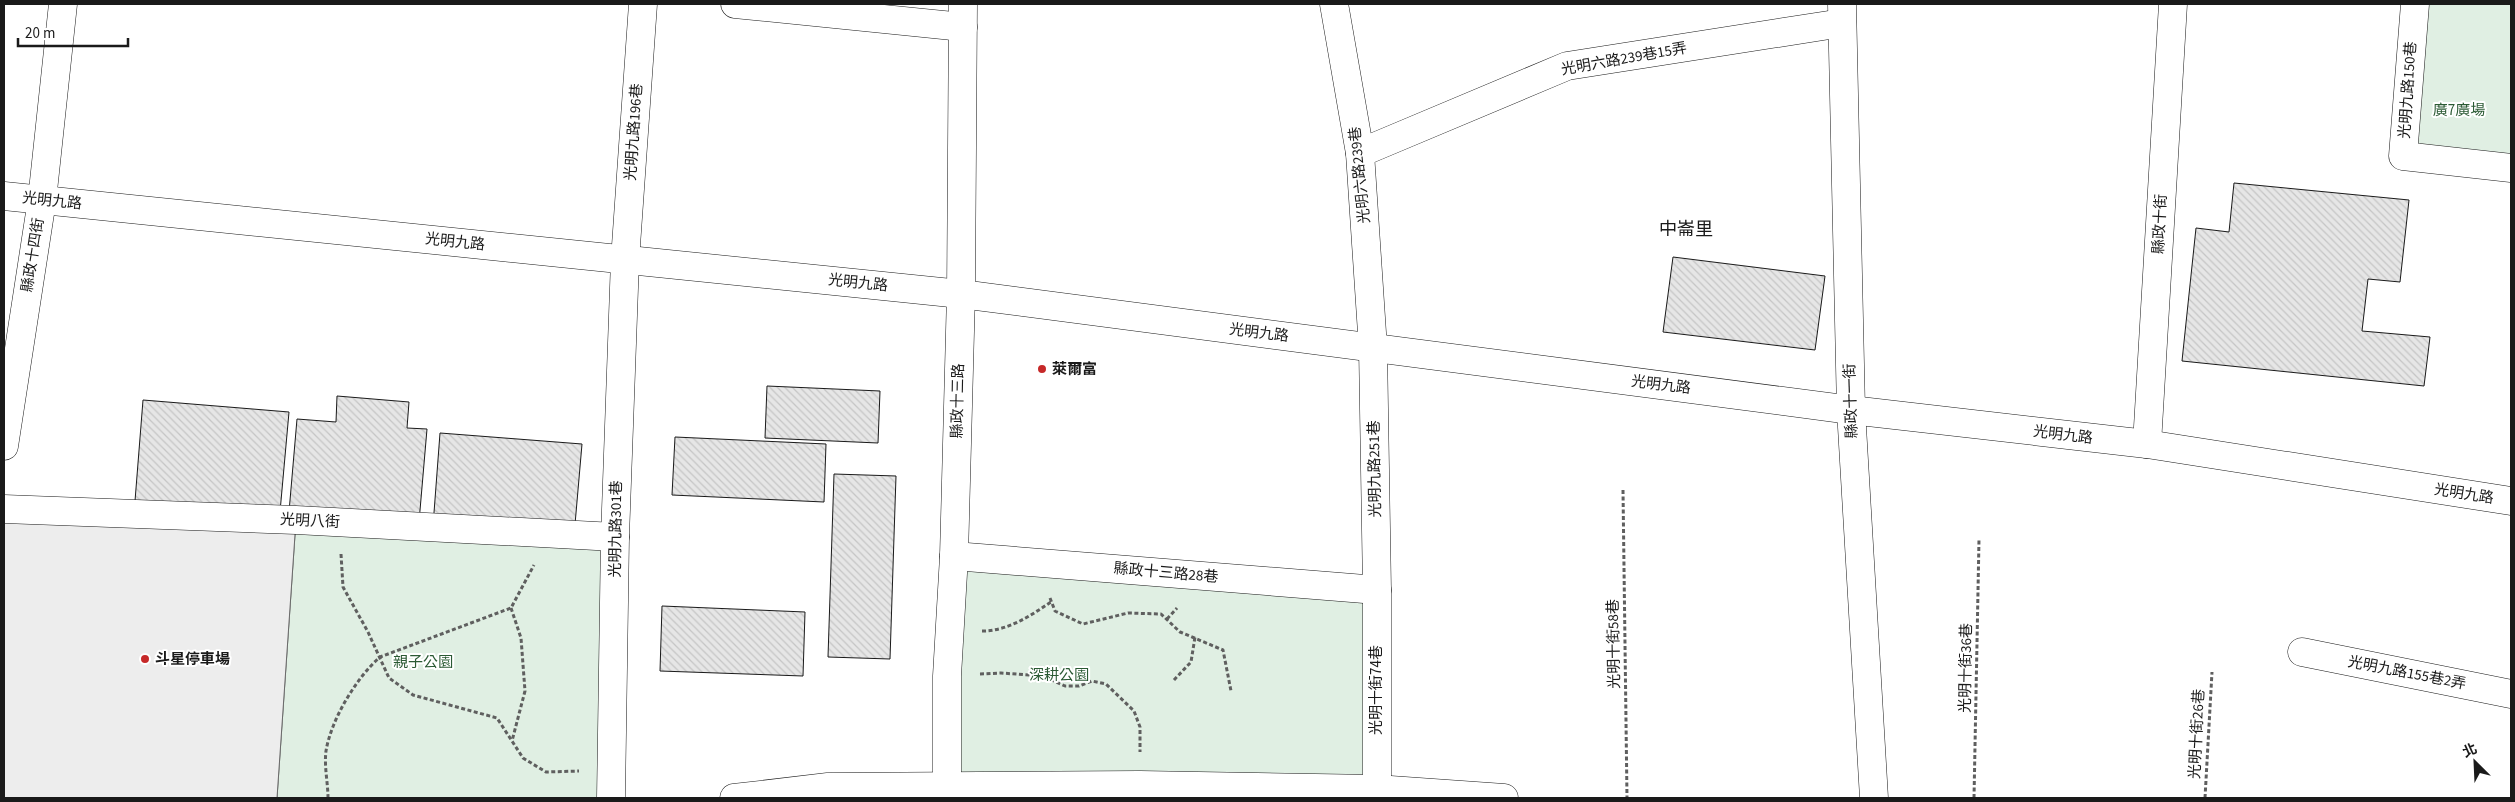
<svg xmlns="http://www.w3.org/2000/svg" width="2515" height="802" font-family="'Source Sans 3','Noto Sans TC',sans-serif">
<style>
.green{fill:#e0efe3;stroke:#6a6a6a}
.parking{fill:#ededed;stroke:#6a6a6a}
.building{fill:url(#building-back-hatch);stroke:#1a1a1a}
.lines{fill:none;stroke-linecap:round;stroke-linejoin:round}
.minor-casing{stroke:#1a1a1a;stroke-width:29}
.path{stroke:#5f5f5f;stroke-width:3;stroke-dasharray:4 2.5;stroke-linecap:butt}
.minor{stroke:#fff;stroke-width:28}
.poi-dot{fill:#c62828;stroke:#fff;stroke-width:2}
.labels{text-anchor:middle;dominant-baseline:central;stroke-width:4;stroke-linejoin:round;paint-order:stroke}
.street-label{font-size:15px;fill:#1a1a1a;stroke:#fff}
.park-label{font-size:15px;fill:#2b5a34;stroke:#fff}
.poi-label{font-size:15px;font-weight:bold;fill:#1a1a1a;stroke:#fff;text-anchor:start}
.quarter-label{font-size:18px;fill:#1a1a1a;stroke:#fff}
</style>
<defs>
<pattern id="building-back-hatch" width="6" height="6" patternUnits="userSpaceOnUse" patternTransform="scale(1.25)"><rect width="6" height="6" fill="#e6e6e6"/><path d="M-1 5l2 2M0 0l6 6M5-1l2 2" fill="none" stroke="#c5c5c5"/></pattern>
</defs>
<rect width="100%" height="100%" fill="#fff"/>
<g class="green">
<path d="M 2415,4 L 2511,4 L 2511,168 L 2403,156 Z"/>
<path d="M 296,520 L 615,537 L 611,798 L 277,798 Z"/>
<path d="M 954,556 L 1377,590 L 1376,789 L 948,786 Z"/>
</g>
<path class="parking" d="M 4,509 L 296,520 L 277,798 L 4,798 Z"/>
<g class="building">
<path d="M 2234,183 L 2409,200 L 2400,282 L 2368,279 L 2362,331 L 2430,337 L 2424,386 L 2182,361 L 2196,228 L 2229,232 Z"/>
<path d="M 1673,257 L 1825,276 L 1815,350 L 1663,332 Z"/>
<path d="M 767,386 L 880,391 L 878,443 L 765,438 Z"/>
<path d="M 337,396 L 409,402 L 407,428 L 427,429 L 419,522 L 289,512 L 297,419 L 336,422 Z"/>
<path d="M 143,400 L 289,412 L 280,512 L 135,501 Z"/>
<path d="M 440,433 L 582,444 L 574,536 L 433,526 Z"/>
<path d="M 675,437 L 826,444 L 824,502 L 672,495 Z"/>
<path d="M 834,474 L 896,476 L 890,659 L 828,657 Z"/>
<path d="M 662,606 L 805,612 L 803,676 L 660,671 Z"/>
</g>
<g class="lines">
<g class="minor-casing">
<g id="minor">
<path d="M 735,4 L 963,27"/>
<path d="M 1334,4 L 1360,153 L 1373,348 L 1377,590 L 1377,798"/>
<path d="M 1842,4 L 1851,410 L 1874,798"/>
<path d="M 2415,4 L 2403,156 L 2511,168"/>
<path d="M 1360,153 L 1567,66 L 1842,23"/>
<path d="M 4,196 L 961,294 L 1851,410 L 2147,444 L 2511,501"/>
<path d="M 2147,444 L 2173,4"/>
<path d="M 4,446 L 42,200 L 63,4"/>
<path d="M 4,509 L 296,520 L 615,537"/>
<path d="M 954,556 L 1377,590"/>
<path d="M 2302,652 L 2511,694"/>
<path d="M 611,798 L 615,537 L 625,260 L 643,4"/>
<path d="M 734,798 L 828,787 L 1140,785 L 1376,789 L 1504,798"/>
<path d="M 947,798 L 947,676 L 954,556 L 961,294 L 963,4"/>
</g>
</g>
<g class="path">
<path d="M 1623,490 L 1627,798"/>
<path d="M 341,554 L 343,587 L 368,632 L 389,678 L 413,695 L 497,718 L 523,758 L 546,772 L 579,771"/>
<path d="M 1050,598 L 1055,611 L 1083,624 L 1128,613 L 1161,614 L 1180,632 L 1223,650 L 1231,691"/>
<path d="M 511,608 L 521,638 L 525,691 L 512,741"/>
<path d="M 1167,619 L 1177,608"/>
<path d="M 982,631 C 1008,631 1030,616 1051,602"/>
<path d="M 980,674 L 1001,673 L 1043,676 L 1065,686 L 1079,686 L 1092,681 L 1106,684 L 1134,711 L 1140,727 L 1140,752"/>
<path d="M 1174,680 L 1191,662 L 1195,637"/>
<path d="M 328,798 C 328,783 324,766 326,751 C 331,720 356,678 380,657 L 511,608 L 534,565"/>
<path d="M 1974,798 L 1979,539"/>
<path d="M 2205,798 L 2212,672"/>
</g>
<use href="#minor" class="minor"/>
</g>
<g class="poi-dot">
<circle cx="1042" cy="369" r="5"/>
<circle cx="145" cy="659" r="5"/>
</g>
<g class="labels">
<g class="street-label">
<text transform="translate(1624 59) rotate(-10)">光明六路239巷15弄</text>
<text transform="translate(2408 90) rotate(-86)">光明九路150巷</text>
<text transform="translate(634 132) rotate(-86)">光明九路196巷</text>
<text transform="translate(1360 175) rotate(-96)">光明六路239巷</text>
<text transform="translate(52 201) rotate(6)">光明九路</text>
<text transform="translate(2160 224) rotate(-87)">縣政十街</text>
<text transform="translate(455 242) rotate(6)">光明九路</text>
<text transform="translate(33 255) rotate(-81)">縣政十四街</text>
<text transform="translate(858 283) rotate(6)">光明九路</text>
<text transform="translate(1259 333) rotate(7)">光明九路</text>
<text transform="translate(1661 385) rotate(7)">光明九路</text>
<text transform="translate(958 401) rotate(-89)">縣政十三路</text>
<text transform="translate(1851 401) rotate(-92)">縣政十一街</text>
<text transform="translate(2063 435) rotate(7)">光明九路</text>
<text transform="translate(1375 469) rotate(-91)">光明九路251巷</text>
<text transform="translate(2464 494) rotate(9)">光明九路</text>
<text transform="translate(310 521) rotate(3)">光明八街</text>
<text transform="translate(616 529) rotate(-89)">光明九路301巷</text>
<text transform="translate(1166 573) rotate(5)">縣政十三路28巷</text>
<text transform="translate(1614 644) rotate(-91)">光明十街58巷</text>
<text transform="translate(1966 668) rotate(-89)">光明十街36巷</text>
<text transform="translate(2407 673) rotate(11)">光明九路155巷2弄</text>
<text transform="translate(1376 690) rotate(-90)">光明十街74巷</text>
<text transform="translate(2197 734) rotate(-87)">光明十街26巷</text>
</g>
<g class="park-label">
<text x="2459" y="110">廣7廣場</text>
<text x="423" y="662">親子公園</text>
<text x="1059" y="675">深耕公園</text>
</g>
<g class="poi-label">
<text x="1052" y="369">萊爾富</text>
<text x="155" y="659">斗星停車場</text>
</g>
<g class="quarter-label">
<text x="1686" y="229">中崙里</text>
</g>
</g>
<rect width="2515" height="802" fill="none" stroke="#1a1a1a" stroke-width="10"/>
<g transform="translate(2475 762) rotate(336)" stroke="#ffffff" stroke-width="4" paint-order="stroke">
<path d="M0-4L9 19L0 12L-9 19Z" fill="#1a1a1a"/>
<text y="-8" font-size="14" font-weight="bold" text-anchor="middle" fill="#1a1a1a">北</text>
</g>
<path d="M18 38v8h110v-8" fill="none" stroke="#1a1a1a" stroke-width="2.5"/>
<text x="25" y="38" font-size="15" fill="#1a1a1a" stroke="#ffffff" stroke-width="4" paint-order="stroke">20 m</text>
</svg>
